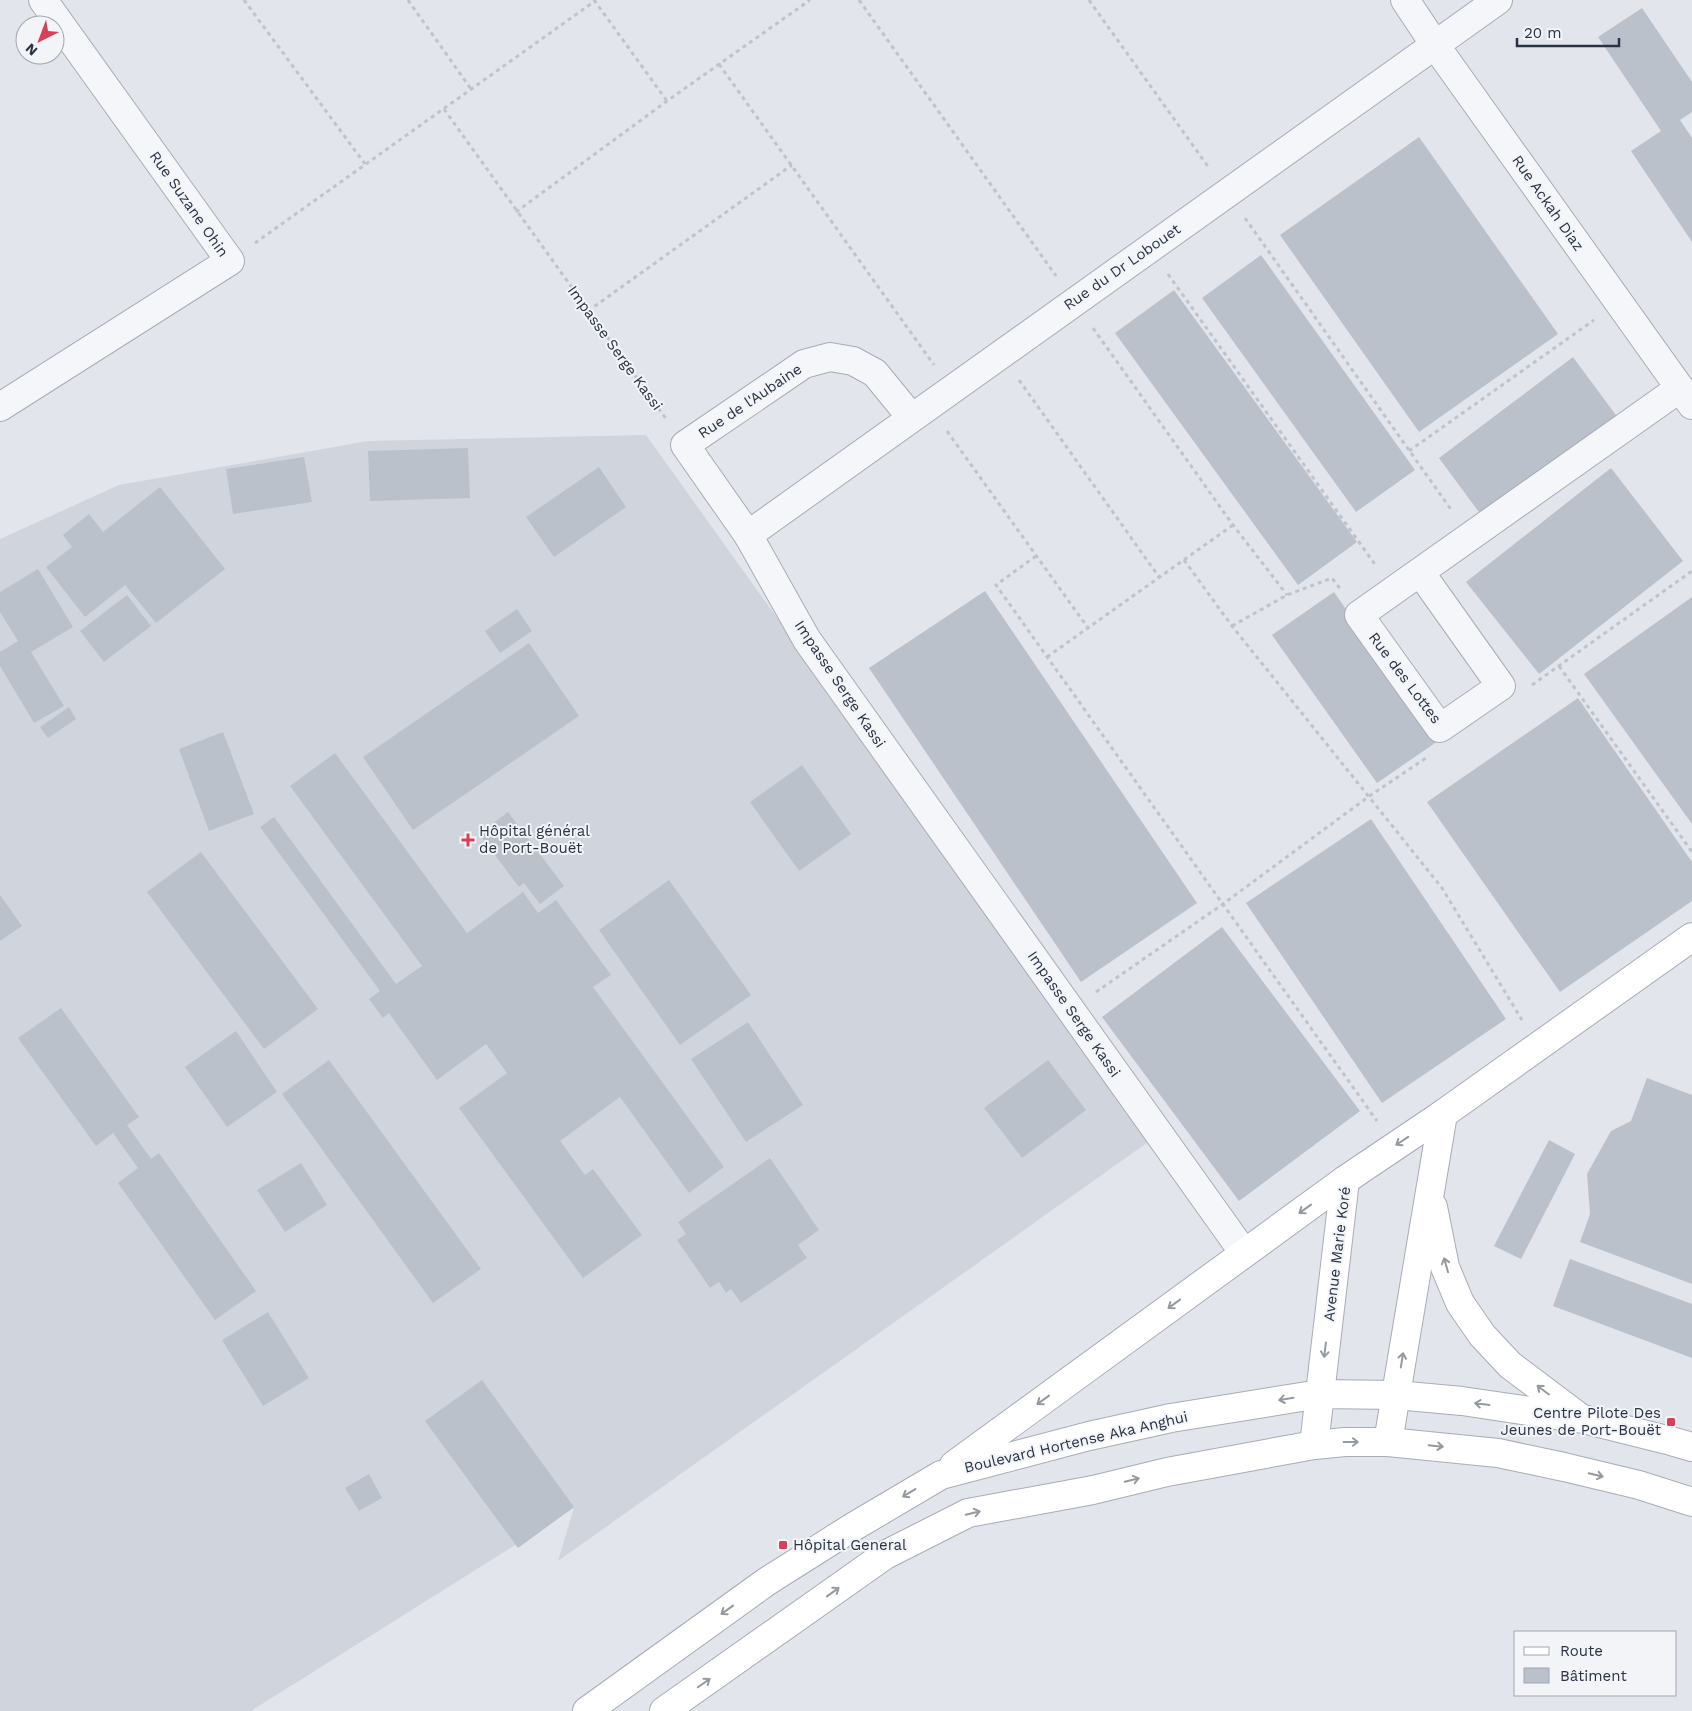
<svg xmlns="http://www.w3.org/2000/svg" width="1692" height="1711" font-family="'Work Sans',sans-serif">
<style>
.built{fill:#d0d4dd}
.building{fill:#bbc1cb}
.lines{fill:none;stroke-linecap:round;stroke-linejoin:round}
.street-casing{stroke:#a7acb6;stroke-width:30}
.secondary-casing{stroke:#a7acb6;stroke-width:30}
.path{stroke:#c0c3ca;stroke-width:3;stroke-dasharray:4 4;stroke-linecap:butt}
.street{stroke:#f5f6f9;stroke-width:28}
.secondary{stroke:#fff;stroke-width:28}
.oneway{stroke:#9499a2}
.poi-dot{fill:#d74056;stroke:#f2f4f8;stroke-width:2}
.labels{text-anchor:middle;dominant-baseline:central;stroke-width:4;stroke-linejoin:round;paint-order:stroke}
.street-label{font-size:15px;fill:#293344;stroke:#f2f4f8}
.poi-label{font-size:15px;fill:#293344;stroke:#f2f4f8;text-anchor:start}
</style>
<rect width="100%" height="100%" fill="#e2e5eb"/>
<path class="built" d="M 646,435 L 1151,1140 L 558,1561 L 574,1508 L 251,1711 L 0,1711 L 0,539 L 119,485 L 368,441 Z"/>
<g class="building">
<path d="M 1642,8 L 1692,82 L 1692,112 L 1680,120 L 1692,138 L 1692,242 L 1631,151 L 1661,131 L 1598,37 Z"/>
<path d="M 1419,137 L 1558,334 L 1419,432 L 1280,235 Z"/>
<path d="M 1261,255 L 1415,470 L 1356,512 L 1202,298 Z"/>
<path d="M 1174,290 L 1357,542 L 1298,585 L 1115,333 Z"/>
<path d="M 1573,357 L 1621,422 L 1487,523 L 1439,458 Z"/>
<path d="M 468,448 L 470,498 L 370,501 L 368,451 Z"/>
<path d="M 304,457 L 312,502 L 233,514 L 226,469 Z"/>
<path d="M 599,467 L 626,507 L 554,557 L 526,517 Z"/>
<path d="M 1611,468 L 1683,561 L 1539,674 L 1466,582 Z"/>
<path d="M 160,487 L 225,569 L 156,623 L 125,585 L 85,617 L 46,567 L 72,547 L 63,535 L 89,514 L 103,532 Z"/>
<path d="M 38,569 L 73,627 L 31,652 L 64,706 L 34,723 L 0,666 L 0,652 L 18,641 L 0,612 L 0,592 Z"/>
<path d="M 985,591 L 1197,903 L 1081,982 L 869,668 Z"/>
<path d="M 1334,592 L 1438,741 L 1377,783 L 1272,635 Z"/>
<path d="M 127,595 L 151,626 L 104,662 L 80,631 Z"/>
<path d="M 1692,597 L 1692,824 L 1584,674 Z"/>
<path d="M 517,609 L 532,631 L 500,653 L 485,631 Z"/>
<path d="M 529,643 L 579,716 L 413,830 L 363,757 Z"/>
<path d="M 1578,698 L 1692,862 L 1692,901 L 1560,992 L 1427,802 Z"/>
<path d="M 69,707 L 76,719 L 48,738 L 40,727 Z"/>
<path d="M 223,732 L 254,814 L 209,831 L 179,749 Z"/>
<path d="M 335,753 L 467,933 L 523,892 L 538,913 L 556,900 L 611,975 L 593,987 L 724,1167 L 689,1193 L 620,1097 L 560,1141 L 585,1175 L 593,1169 L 642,1235 L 583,1278 L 459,1108 L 507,1073 L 486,1044 L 437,1080 L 389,1013 L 383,1018 L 369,999 L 380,991 L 260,827 L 274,817 L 396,984 L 422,966 L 290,786 Z"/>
<path d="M 802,765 L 851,834 L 799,871 L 750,802 Z"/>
<path d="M 508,812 L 564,886 L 540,904 L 524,883 L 519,887 L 479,834 Z"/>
<path d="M 1371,819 L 1506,1019 L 1382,1103 L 1246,903 Z"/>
<path d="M 201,852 L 318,1009 L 264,1049 L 147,892 Z"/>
<path d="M 669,880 L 751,995 L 680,1045 L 599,930 Z"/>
<path d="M 0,895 L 22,926 L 0,941 Z"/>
<path d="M 1222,927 L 1360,1111 L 1239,1201 L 1102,1017 Z"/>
<path d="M 61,1008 L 139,1117 L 127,1125 L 151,1159 L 159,1153 L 256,1291 L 215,1320 L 118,1183 L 138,1168 L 113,1133 L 96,1146 L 18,1038 Z"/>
<path d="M 748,1022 L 803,1105 L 746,1142 L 691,1059 Z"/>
<path d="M 236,1031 L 277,1092 L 227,1127 L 185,1067 Z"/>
<path d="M 329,1060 L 481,1269 L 433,1303 L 282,1094 Z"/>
<path d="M 1048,1060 L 1086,1110 L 1022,1158 L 984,1108 Z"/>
<path d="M 1647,1078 L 1692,1095 L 1692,1284 L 1580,1242 L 1590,1214 L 1587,1174 L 1611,1131 L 1631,1121 Z"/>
<path d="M 1549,1140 L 1575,1154 L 1521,1259 L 1494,1246 Z"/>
<path d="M 770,1158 L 819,1230 L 798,1245 L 807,1258 L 741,1303 L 731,1289 L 726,1293 L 719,1282 L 710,1288 L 677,1240 L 686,1234 L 678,1222 Z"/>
<path d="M 301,1163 L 327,1205 L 285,1232 L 257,1190 Z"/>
<path d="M 1570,1259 L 1692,1304 L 1692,1358 L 1553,1306 Z"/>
<path d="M 268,1312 L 309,1378 L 263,1406 L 222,1340 Z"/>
<path d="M 482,1380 L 574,1507 L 518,1548 L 425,1421 Z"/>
<path d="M 369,1474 L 382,1498 L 359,1511 L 345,1488 Z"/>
</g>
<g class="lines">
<g class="street-casing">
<g id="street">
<path d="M 1405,0 L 1435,45 L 1692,405"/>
<path d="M 0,407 L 230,261 L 43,0"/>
<path d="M 911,417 L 875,373 L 853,361 L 830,357 L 804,364 L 685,445 L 748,535 L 807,640 L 1244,1253"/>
<path d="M 748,535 L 1498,0"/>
<path d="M 1420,572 L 1501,686 L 1440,728 L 1359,615 L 1680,388"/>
</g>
</g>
<g class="secondary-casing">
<g id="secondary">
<path d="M 1433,1207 L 1445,1267 L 1460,1303 L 1482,1335 L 1510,1365 L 1579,1417"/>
<path d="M 1388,1442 L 1443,1114"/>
<path d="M 1314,1445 L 1345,1180"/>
<path d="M 954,1465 L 1345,1180 L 1443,1114 L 1692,937"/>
<path d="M 587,1711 L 766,1582 L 853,1527 L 941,1475 L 1089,1436 L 1171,1418 L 1320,1394 L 1396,1395 L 1462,1401 L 1583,1419 L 1671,1441 L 1692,1447"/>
<path d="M 664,1711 L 885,1555 L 968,1513 L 1093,1490 L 1167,1472 L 1314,1445 L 1345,1442 L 1388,1442 L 1498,1453 L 1564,1467 L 1639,1485 L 1692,1502"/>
</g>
</g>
<g class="path">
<path d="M 244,0 L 365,164"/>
<path d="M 408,0 L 471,89"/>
<path d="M 594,0 L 667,101"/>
<path d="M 859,0 L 1056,276"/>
<path d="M 1089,0 L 1209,168"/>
<path d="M 719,64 L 934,365"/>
<path d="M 444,109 L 667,420"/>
<path d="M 516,212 L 667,101 L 810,0"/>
<path d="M 1245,218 L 1452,511"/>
<path d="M 255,243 L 595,1"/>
<path d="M 1168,274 L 1376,566"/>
<path d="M 588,311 L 792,165"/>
<path d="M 1093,328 L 1233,525 L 1287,595"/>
<path d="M 1019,380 L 1159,577"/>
<path d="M 947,431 L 1088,628"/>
<path d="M 1409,451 L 1594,320"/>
<path d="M 1036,556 L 996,585 L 1377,1121"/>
<path d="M 1184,560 L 1232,626 L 1442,888 L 1522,1020"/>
<path d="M 1232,626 L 1287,595 L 1332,578 L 1341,590"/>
<path d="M 1047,657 L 1233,525"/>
<path d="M 1559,666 L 1692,852"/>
<path d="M 1532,685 L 1692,571"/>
<path d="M 1096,992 L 1223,904 L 1368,797 L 1429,756"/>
</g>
<use href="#street" class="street"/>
<use href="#secondary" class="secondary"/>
</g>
<defs><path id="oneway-shaft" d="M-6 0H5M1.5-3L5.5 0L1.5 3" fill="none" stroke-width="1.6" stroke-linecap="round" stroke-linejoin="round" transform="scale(1.25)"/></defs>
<g class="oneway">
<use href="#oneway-shaft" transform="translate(1402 1141) rotate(146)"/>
<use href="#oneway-shaft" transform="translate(1305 1209) rotate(144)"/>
<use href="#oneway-shaft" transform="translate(1446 1265) rotate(-106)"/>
<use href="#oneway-shaft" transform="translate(1174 1304) rotate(144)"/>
<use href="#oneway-shaft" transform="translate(1325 1350) rotate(97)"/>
<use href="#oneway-shaft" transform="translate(1402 1360) rotate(-81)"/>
<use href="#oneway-shaft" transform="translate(1543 1390) rotate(-143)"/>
<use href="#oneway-shaft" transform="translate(1286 1399) rotate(171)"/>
<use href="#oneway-shaft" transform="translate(1043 1400) rotate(144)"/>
<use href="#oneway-shaft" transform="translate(1482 1404) rotate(-173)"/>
<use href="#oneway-shaft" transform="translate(1351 1442)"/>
<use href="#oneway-shaft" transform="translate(1436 1446) rotate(6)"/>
<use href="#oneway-shaft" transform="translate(1596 1475) rotate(14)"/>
<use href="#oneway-shaft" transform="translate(1132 1480) rotate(-14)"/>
<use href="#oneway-shaft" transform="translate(909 1493) rotate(149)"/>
<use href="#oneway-shaft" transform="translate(973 1513) rotate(-14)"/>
<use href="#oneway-shaft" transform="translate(833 1592) rotate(-36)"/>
<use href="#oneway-shaft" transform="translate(727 1610) rotate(144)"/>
<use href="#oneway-shaft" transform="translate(704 1683) rotate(-35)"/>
</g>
<g class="poi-dot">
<path d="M465.5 832.5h5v5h5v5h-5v5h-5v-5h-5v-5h5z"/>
<rect x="1666" y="1417" width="10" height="10" rx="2.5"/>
<rect x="778" y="1540" width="10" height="10" rx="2.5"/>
</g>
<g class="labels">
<g class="street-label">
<text transform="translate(1548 203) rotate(55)">Rue Ackah Diaz</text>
<text transform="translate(189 204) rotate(55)">Rue Suzane Ohin</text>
<text transform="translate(1122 267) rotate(-35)">Rue du Dr Lobouet</text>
<text transform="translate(615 348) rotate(54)">Impasse Serge Kassi</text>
<text transform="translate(750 401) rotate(-34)">Rue de l'Aubaine</text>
<text transform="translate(1405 678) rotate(53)">Rue des Lottes</text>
<text transform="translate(840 684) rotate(56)">Impasse Serge Kassi</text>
<text transform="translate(1074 1014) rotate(55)">Impasse Serge Kassi</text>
<text transform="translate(1337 1254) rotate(-83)">Avenue Marie Koré</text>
<text transform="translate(1076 1442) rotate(-13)">Boulevard Hortense Aka Anghui</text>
</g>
<g class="poi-label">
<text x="479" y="831">Hôpital général<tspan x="479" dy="17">de Port-Bouët</tspan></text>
<text x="1661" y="1413" text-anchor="end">Centre Pilote Des<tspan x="1661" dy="17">Jeunes de Port-Bouët</tspan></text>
<text x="793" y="1545">Hôpital General</text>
</g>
</g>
<rect x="1514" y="1631" width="162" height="65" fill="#f2f4f8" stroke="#a2a7b0"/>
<rect x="1524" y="1647" width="25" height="8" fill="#ffffff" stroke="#a2a7b0"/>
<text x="1560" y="1656" font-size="15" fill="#293344">Route</text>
<rect x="1524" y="1668" width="25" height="15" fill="#bbc1cb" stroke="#a2a7b0"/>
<text x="1560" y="1681" font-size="15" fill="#293344">Bâtiment</text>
<g transform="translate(40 40) rotate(222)"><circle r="24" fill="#f2f4f8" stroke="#a2a7b0"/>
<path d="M0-4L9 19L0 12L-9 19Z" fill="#d74056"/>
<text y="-8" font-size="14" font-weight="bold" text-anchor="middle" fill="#293344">N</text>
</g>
<path d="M1517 38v8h102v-8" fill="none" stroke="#293344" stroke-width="2.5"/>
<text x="1524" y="38" font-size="15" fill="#293344" stroke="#f2f4f8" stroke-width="4" paint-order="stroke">20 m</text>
</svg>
